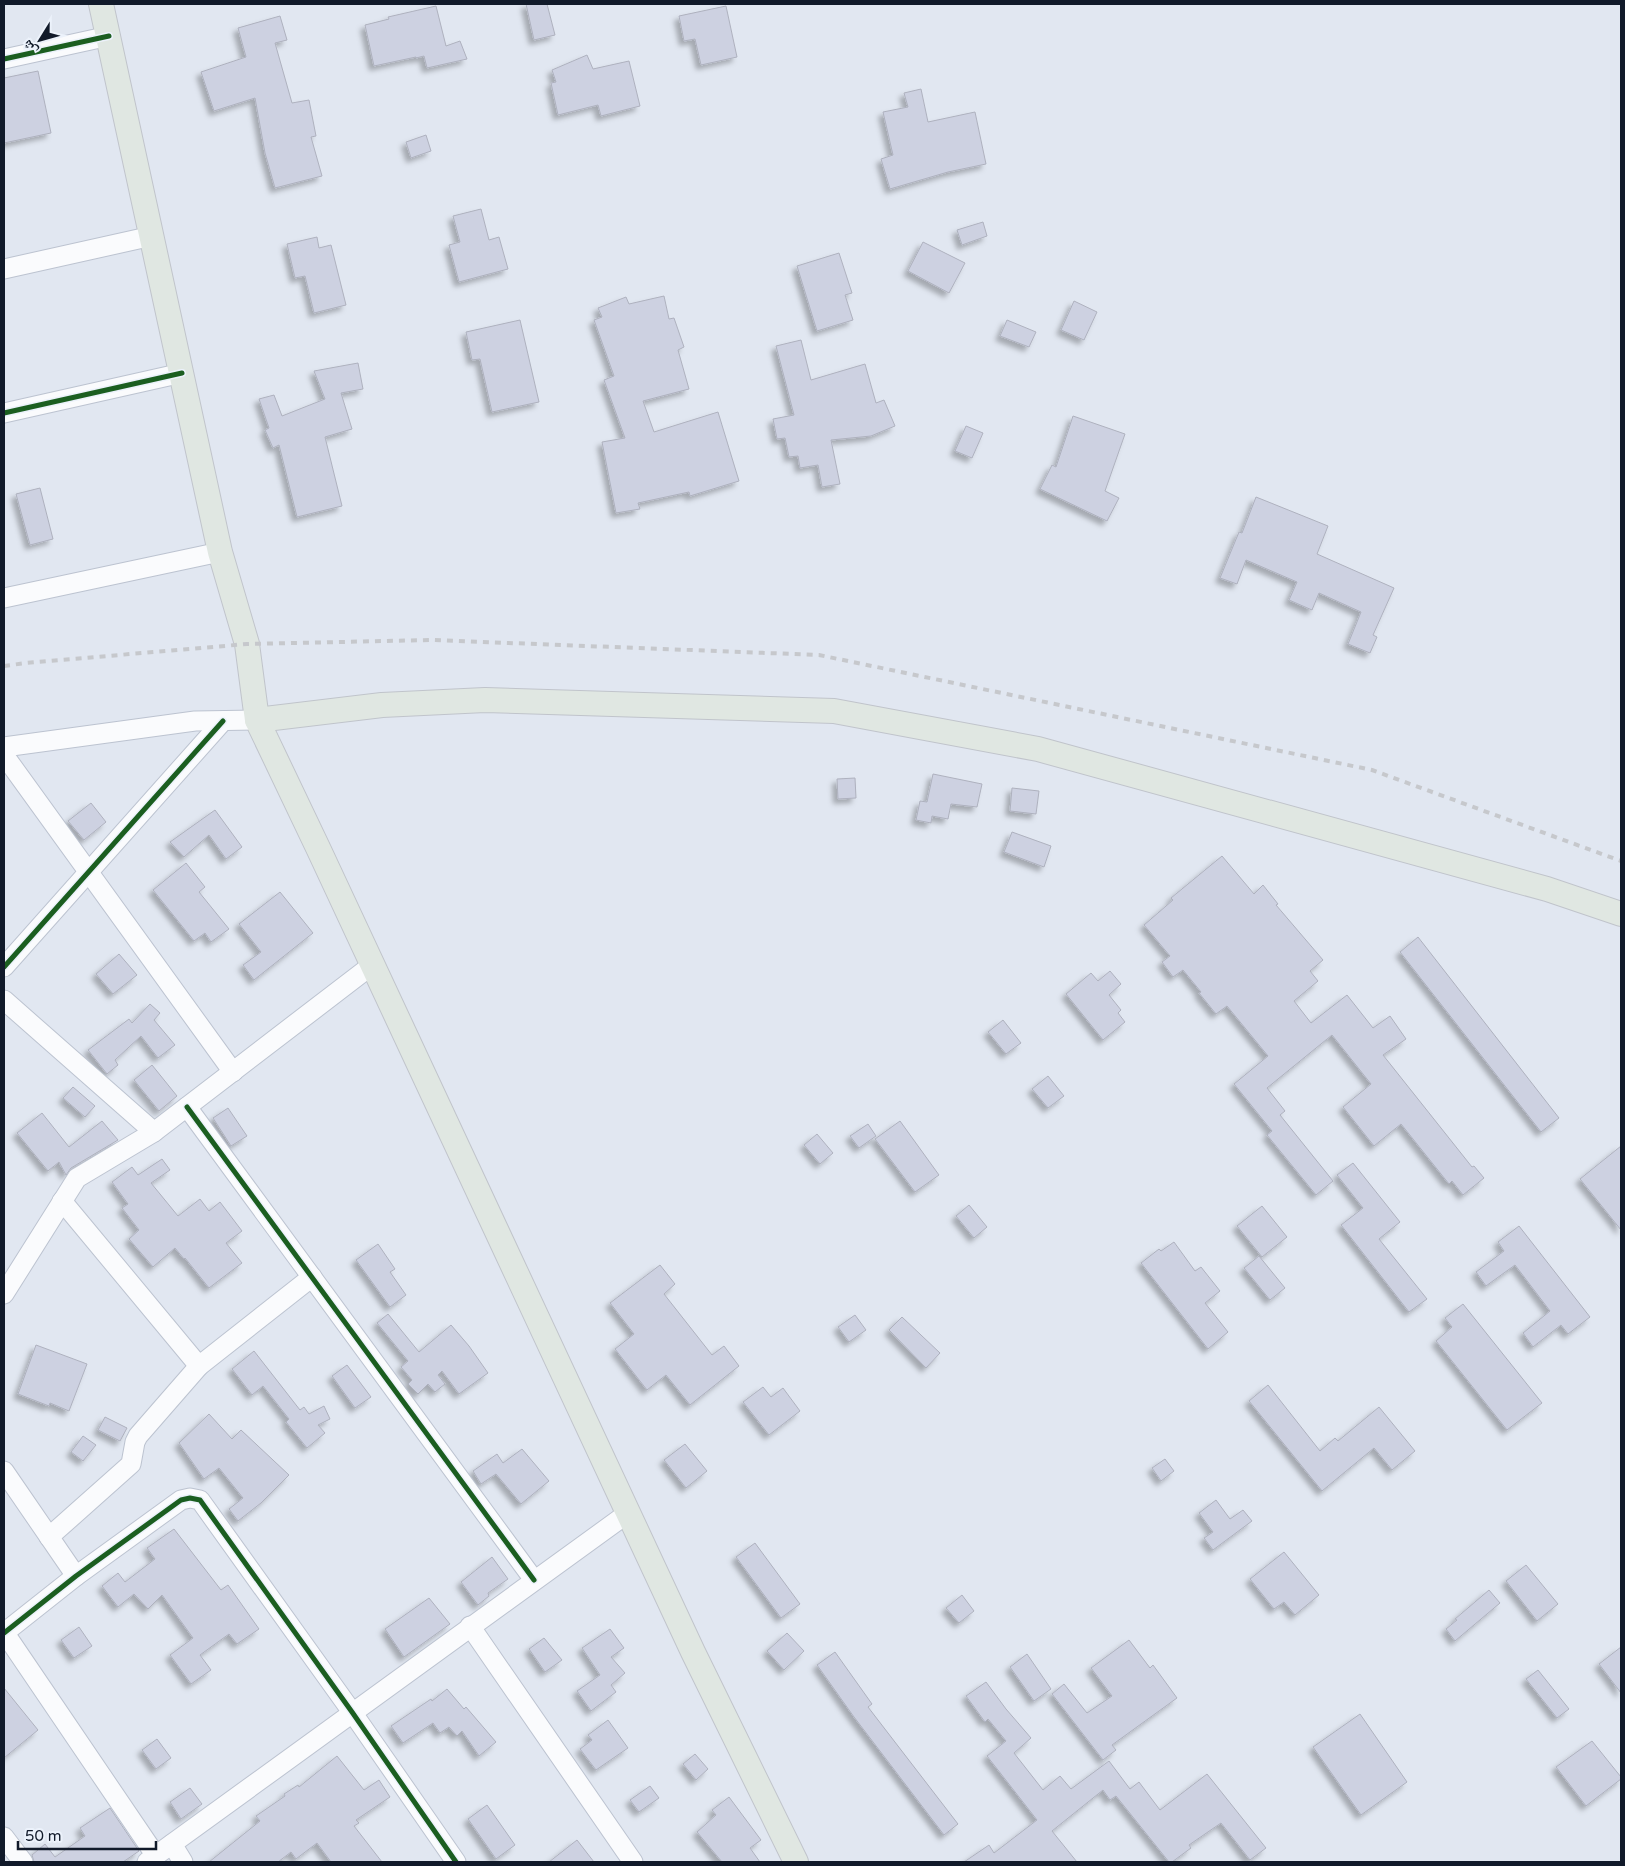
<svg xmlns="http://www.w3.org/2000/svg" width="1625" height="1866" font-family="'Varela Round','Noto Naskh Arabic',sans-serif">
<style>
.building{fill:#cdd1e1;stroke:#aeb1be;filter:url(#shadow)}
.lines{fill:none;stroke-linecap:round;stroke-linejoin:round}
.minor-casing{stroke:#bcc3d0;stroke-width:21}
.major-casing{stroke:#c0c4cb;stroke-width:26}
.minor{stroke:#fafbfd;stroke-width:19}
.major{stroke:#e0e7e2;stroke-width:24}
.rail{stroke:#c6c8cc;stroke-width:4;stroke-dasharray:6 6;stroke-linecap:butt}
.cycleway-casing{stroke:#ecf2fb;stroke-width:8}
.cycleway{stroke:#1b5e20;stroke-width:5}
</style>
<defs>
<filter id="shadow"><feDropShadow dx="-4.5" dy="4.5" stdDeviation="2.5" flood-color="#0004"/></filter>
</defs>
<rect width="100%" height="100%" fill="#e1e7f1"/>
<g class="building">
<path d="M 526,4 L 547,4 L 555,35 L 534,40 Z"/>
<path d="M 436,6 L 446,46 L 460,41 L 467,59 L 427,68 L 424,56 L 416,58 L 416,57 L 374,66 L 365,25 L 389,19 L 388,17 Z"/>
<path d="M 726,6 L 737,57 L 701,65 L 695,39 L 684,41 L 679,16 Z"/>
<path d="M 280,16 L 287,40 L 275,43 L 292,103 L 309,100 L 316,136 L 311,137 L 322,176 L 275,188 L 265,153 L 255,98 L 214,111 L 201,72 L 246,57 L 238,28 Z"/>
<path d="M 587,55 L 593,69 L 629,61 L 640,106 L 601,116 L 598,105 L 558,115 L 551,83 L 556,82 L 552,70 Z"/>
<path d="M 38,71 L 51,133 L 4,143 L 4,78 Z"/>
<path d="M 921,89 L 928,122 L 975,112 L 986,164 L 948,172 L 890,189 L 881,159 L 893,155 L 883,112 L 908,107 L 904,93 Z"/>
<path d="M 426,135 L 431,151 L 411,158 L 406,142 Z"/>
<path d="M 481,209 L 489,240 L 499,237 L 508,269 L 459,282 L 449,245 L 460,242 L 453,216 Z"/>
<path d="M 983,222 L 987,236 L 962,245 L 957,230 Z"/>
<path d="M 317,237 L 319,248 L 331,245 L 346,305 L 314,313 L 305,276 L 295,278 L 287,244 Z"/>
<path d="M 923,242 L 965,263 L 949,293 L 908,271 Z"/>
<path d="M 839,253 L 852,293 L 845,295 L 853,320 L 817,331 L 797,266 Z"/>
<path d="M 664,296 L 669,319 L 674,318 L 684,347 L 678,350 L 689,389 L 643,401 L 654,432 L 718,412 L 739,481 L 690,496 L 689,492 L 638,503 L 640,509 L 616,513 L 602,442 L 625,438 L 604,380 L 614,376 L 594,320 L 602,317 L 598,308 L 626,297 L 629,304 Z"/>
<path d="M 1074,301 L 1097,312 L 1084,340 L 1061,330 Z"/>
<path d="M 520,320 L 539,402 L 492,412 L 480,359 L 472,360 L 466,332 Z"/>
<path d="M 1007,320 L 1036,332 L 1029,347 L 1000,336 Z"/>
<path d="M 801,340 L 811,380 L 865,364 L 876,403 L 884,400 L 895,426 L 871,436 L 831,440 L 840,484 L 822,487 L 818,465 L 800,468 L 798,456 L 789,457 L 785,438 L 777,439 L 773,419 L 794,415 L 776,346 Z"/>
<path d="M 358,363 L 363,389 L 341,393 L 352,429 L 325,437 L 342,506 L 297,517 L 279,445 L 273,448 L 265,430 L 269,428 L 259,399 L 274,395 L 282,416 L 325,399 L 314,371 Z"/>
<path d="M 1073,416 L 1125,434 L 1105,491 L 1119,498 L 1107,521 L 1040,489 L 1052,465 L 1056,467 Z"/>
<path d="M 966,426 L 983,433 L 972,458 L 955,451 Z"/>
<path d="M 40,488 L 53,539 L 30,545 L 16,494 Z"/>
<path d="M 1256,497 L 1328,526 L 1317,554 L 1394,588 L 1373,635 L 1377,637 L 1370,653 L 1348,644 L 1361,612 L 1319,593 L 1312,610 L 1289,600 L 1297,582 L 1246,560 L 1237,584 L 1220,578 L 1239,532 L 1242,533 Z"/>
<path d="M 933,774 L 982,784 L 977,807 L 951,804 L 948,819 L 932,816 L 931,823 L 916,820 L 920,801 L 927,802 Z"/>
<path d="M 855,778 L 856,798 L 838,799 L 837,779 Z"/>
<path d="M 1012,788 L 1039,791 L 1036,814 L 1010,811 Z"/>
<path d="M 91,803 L 106,822 L 84,840 L 68,821 Z"/>
<path d="M 215,810 L 242,847 L 226,859 L 209,835 L 184,857 L 170,842 Z"/>
<path d="M 1012,832 L 1051,846 L 1044,867 L 1004,852 Z"/>
<path d="M 1222,856 L 1254,894 L 1263,885 L 1278,904 L 1276,905 L 1323,960 L 1310,971 L 1318,981 L 1294,1001 L 1311,1023 L 1347,995 L 1373,1028 L 1390,1016 L 1406,1039 L 1383,1055 L 1472,1167 L 1474,1166 L 1484,1178 L 1463,1195 L 1452,1181 L 1449,1184 L 1401,1124 L 1374,1146 L 1343,1107 L 1371,1084 L 1332,1035 L 1267,1088 L 1285,1111 L 1280,1115 L 1333,1181 L 1316,1195 L 1267,1135 L 1272,1131 L 1234,1084 L 1268,1056 L 1227,1006 L 1216,1014 L 1199,993 L 1201,992 L 1183,970 L 1173,977 L 1162,962 L 1170,956 L 1144,925 L 1173,900 L 1171,898 Z"/>
<path d="M 186,863 L 205,887 L 199,892 L 229,929 L 211,942 L 205,933 L 194,941 L 153,890 Z"/>
<path d="M 280,892 L 313,933 L 254,980 L 243,965 L 261,952 L 239,924 Z"/>
<path d="M 1418,937 L 1559,1118 L 1541,1132 L 1400,952 Z"/>
<path d="M 119,954 L 137,975 L 113,994 L 96,974 Z"/>
<path d="M 1110,971 L 1121,984 L 1109,995 L 1121,1010 L 1118,1013 L 1125,1022 L 1103,1040 L 1066,994 L 1091,973 L 1098,981 Z"/>
<path d="M 150,1004 L 160,1013 L 154,1020 L 175,1045 L 158,1058 L 141,1036 L 115,1060 L 118,1065 L 107,1074 L 88,1050 L 129,1019 L 132,1023 Z"/>
<path d="M 1003,1020 L 1021,1043 L 1006,1054 L 988,1032 Z"/>
<path d="M 152,1065 L 177,1096 L 159,1111 L 134,1080 Z"/>
<path d="M 1048,1076 L 1064,1096 L 1048,1108 L 1032,1089 Z"/>
<path d="M 73,1087 L 95,1106 L 85,1117 L 63,1098 Z"/>
<path d="M 228,1108 L 247,1136 L 231,1146 L 213,1118 Z"/>
<path d="M 42,1113 L 69,1147 L 102,1121 L 118,1140 L 71,1168 L 66,1175 L 59,1162 L 48,1171 L 17,1133 Z"/>
<path d="M 900,1121 L 939,1175 L 915,1192 L 875,1139 Z"/>
<path d="M 868,1124 L 876,1136 L 859,1148 L 850,1136 Z"/>
<path d="M 817,1134 L 833,1153 L 820,1164 L 804,1145 Z"/>
<path d="M 1621,1146 L 1621,1230 L 1580,1179 Z"/>
<path d="M 162,1159 L 170,1170 L 151,1183 L 178,1216 L 200,1199 L 209,1211 L 220,1202 L 242,1231 L 226,1243 L 242,1263 L 209,1288 L 185,1258 L 184,1259 L 175,1248 L 153,1267 L 129,1239 L 139,1230 L 122,1208 L 128,1204 L 112,1182 L 132,1167 L 138,1175 Z"/>
<path d="M 1353,1163 L 1400,1222 L 1379,1239 L 1427,1299 L 1409,1312 L 1341,1225 L 1363,1208 L 1337,1175 Z"/>
<path d="M 969,1205 L 987,1227 L 974,1238 L 956,1216 Z"/>
<path d="M 1262,1206 L 1287,1237 L 1262,1257 L 1237,1226 Z"/>
<path d="M 1519,1226 L 1590,1317 L 1568,1334 L 1561,1325 L 1533,1347 L 1523,1333 L 1550,1311 L 1515,1265 L 1486,1286 L 1476,1272 L 1504,1251 L 1498,1242 Z"/>
<path d="M 1174,1242 L 1195,1271 L 1201,1267 L 1220,1291 L 1205,1303 L 1228,1332 L 1208,1349 L 1141,1263 L 1159,1249 L 1161,1251 Z"/>
<path d="M 378,1244 L 395,1269 L 390,1272 L 406,1295 L 390,1307 L 356,1260 Z"/>
<path d="M 1259,1256 L 1285,1288 L 1270,1300 L 1244,1268 Z"/>
<path d="M 660,1265 L 675,1284 L 664,1294 L 712,1355 L 724,1346 L 739,1366 L 690,1405 L 666,1375 L 647,1390 L 615,1349 L 634,1334 L 610,1303 Z"/>
<path d="M 1463,1304 L 1542,1403 L 1507,1430 L 1436,1341 L 1452,1327 L 1445,1318 Z"/>
<path d="M 388,1314 L 419,1352 L 451,1325 L 469,1346 L 488,1373 L 459,1394 L 442,1371 L 438,1375 L 445,1384 L 435,1392 L 428,1384 L 418,1394 L 408,1384 L 412,1380 L 401,1367 L 408,1361 L 377,1323 Z"/>
<path d="M 855,1315 L 866,1330 L 849,1342 L 838,1327 Z"/>
<path d="M 902,1317 L 940,1353 L 926,1368 L 889,1330 Z"/>
<path d="M 36,1345 L 87,1364 L 69,1411 L 50,1403 L 49,1406 L 18,1394 Z"/>
<path d="M 254,1351 L 300,1410 L 304,1407 L 309,1414 L 324,1406 L 330,1419 L 318,1425 L 325,1433 L 307,1448 L 286,1422 L 289,1419 L 263,1386 L 252,1395 L 232,1369 Z"/>
<path d="M 347,1365 L 371,1397 L 355,1408 L 332,1376 Z"/>
<path d="M 1268,1385 L 1320,1451 L 1335,1438 L 1338,1441 L 1379,1407 L 1415,1451 L 1392,1470 L 1374,1448 L 1322,1491 L 1249,1401 Z"/>
<path d="M 763,1387 L 771,1397 L 783,1388 L 800,1411 L 769,1435 L 743,1402 Z"/>
<path d="M 209,1414 L 232,1439 L 241,1430 L 289,1475 L 261,1503 L 238,1521 L 229,1509 L 243,1498 L 219,1468 L 204,1479 L 179,1443 Z"/>
<path d="M 105,1417 L 127,1428 L 120,1441 L 98,1430 Z"/>
<path d="M 83,1436 L 96,1445 L 83,1461 L 71,1452 Z"/>
<path d="M 685,1444 L 707,1471 L 686,1488 L 664,1460 Z"/>
<path d="M 522,1449 L 549,1481 L 521,1504 L 496,1474 L 481,1484 L 473,1471 L 497,1454 L 503,1463 Z"/>
<path d="M 1165,1459 L 1174,1471 L 1161,1481 L 1152,1468 Z"/>
<path d="M 1216,1500 L 1230,1519 L 1243,1510 L 1252,1521 L 1213,1550 L 1204,1538 L 1213,1532 L 1199,1513 Z"/>
<path d="M 174,1529 L 221,1590 L 228,1585 L 259,1629 L 237,1644 L 229,1634 L 200,1655 L 211,1670 L 191,1684 L 170,1655 L 193,1638 L 162,1595 L 148,1609 L 134,1594 L 118,1607 L 102,1586 L 118,1573 L 125,1582 L 155,1559 L 147,1548 Z"/>
<path d="M 755,1543 L 800,1604 L 781,1618 L 736,1557 Z"/>
<path d="M 1284,1552 L 1319,1595 L 1295,1615 L 1284,1602 L 1274,1609 L 1250,1579 Z"/>
<path d="M 492,1557 L 508,1579 L 488,1593 L 489,1596 L 478,1605 L 461,1582 Z"/>
<path d="M 1526,1565 L 1558,1604 L 1537,1621 L 1506,1581 Z"/>
<path d="M 1489,1590 L 1500,1603 L 1455,1641 L 1446,1629 L 1457,1620 L 1455,1619 Z"/>
<path d="M 962,1595 L 974,1611 L 959,1623 L 946,1608 Z"/>
<path d="M 429,1598 L 450,1624 L 404,1657 L 385,1629 Z"/>
<path d="M 79,1627 L 92,1646 L 74,1658 L 61,1640 Z"/>
<path d="M 610,1629 L 624,1648 L 611,1657 L 625,1673 L 611,1685 L 616,1692 L 591,1711 L 577,1691 L 600,1675 L 582,1648 Z"/>
<path d="M 787,1633 L 804,1651 L 784,1670 L 767,1651 Z"/>
<path d="M 544,1638 L 562,1660 L 545,1672 L 529,1649 Z"/>
<path d="M 1129,1640 L 1150,1668 L 1153,1665 L 1177,1698 L 1112,1745 L 1116,1750 L 1103,1760 L 1052,1694 L 1064,1684 L 1087,1713 L 1112,1696 L 1091,1668 Z"/>
<path d="M 1621,1647 L 1621,1693 L 1599,1664 Z"/>
<path d="M 835,1652 L 872,1704 L 868,1707 L 958,1824 L 944,1835 L 854,1717 L 817,1665 Z"/>
<path d="M 1027,1654 L 1051,1689 L 1034,1701 L 1010,1667 Z"/>
<path d="M 1538,1670 L 1569,1709 L 1557,1718 L 1526,1679 Z"/>
<path d="M 986,1682 L 1006,1709 L 1031,1738 L 1014,1753 L 1043,1790 L 1060,1776 L 1071,1789 L 1109,1761 L 1130,1789 L 1139,1782 L 1160,1810 L 1207,1774 L 1266,1848 L 1250,1860 L 1221,1823 L 1189,1845 L 1191,1848 L 1172,1862 L 1169,1862 L 1116,1796 L 1110,1800 L 1103,1790 L 1052,1831 L 1077,1862 L 964,1862 L 989,1845 L 994,1853 L 1037,1820 L 987,1756 L 1006,1741 L 988,1719 L 985,1722 L 966,1696 Z"/>
<path d="M 4,1688 L 38,1730 L 4,1758 Z"/>
<path d="M 447,1689 L 464,1709 L 466,1707 L 496,1742 L 479,1756 L 462,1731 L 457,1736 L 449,1727 L 440,1733 L 433,1723 L 403,1743 L 391,1726 L 431,1699 L 432,1701 Z"/>
<path d="M 1360,1714 L 1407,1782 L 1361,1815 L 1313,1747 Z"/>
<path d="M 608,1720 L 628,1748 L 596,1770 L 580,1749 L 592,1740 L 588,1735 Z"/>
<path d="M 157,1739 L 171,1758 L 156,1769 L 142,1750 Z"/>
<path d="M 1592,1741 L 1621,1777 L 1621,1779 L 1586,1806 L 1556,1767 Z"/>
<path d="M 695,1754 L 708,1769 L 696,1780 L 683,1764 Z"/>
<path d="M 337,1756 L 364,1790 L 379,1780 L 390,1797 L 356,1820 L 359,1823 L 354,1826 L 382,1862 L 331,1862 L 317,1843 L 296,1859 L 291,1852 L 278,1862 L 209,1862 L 260,1821 L 256,1816 L 285,1796 L 284,1794 L 298,1785 L 299,1787 Z"/>
<path d="M 650,1786 L 659,1798 L 639,1812 L 630,1800 Z"/>
<path d="M 190,1788 L 202,1804 L 181,1819 L 170,1802 Z"/>
<path d="M 729,1797 L 761,1840 L 750,1848 L 760,1862 L 722,1862 L 697,1832 L 716,1815 L 712,1810 Z"/>
<path d="M 487,1805 L 515,1845 L 496,1859 L 468,1819 Z"/>
<path d="M 110,1808 L 139,1851 L 123,1862 L 34,1862 L 32,1855 L 45,1844 L 55,1857 L 85,1836 L 80,1828 Z"/>
<path d="M 577,1840 L 594,1862 L 549,1862 Z"/>
</g>
<g class="lines">
<g class="minor-casing">
<g id="minor">
<path d="M 4,59 L 109,36"/>
<path d="M 4,269 L 152,236"/>
<path d="M 4,413 L 182,373"/>
<path d="M 4,598 L 220,552"/>
<path d="M 4,747 L 195,721 L 257,720"/>
<path d="M 4,755 L 233,1072"/>
<path d="M 4,967 L 223,721"/>
<path d="M 4,1000 L 154,1132"/>
<path d="M 187,1107 L 534,1580"/>
<path d="M 62,1201 L 199,1366 L 312,1277"/>
<path d="M 4,1294 L 77,1178 L 154,1132 L 372,965"/>
<path d="M 4,1471 L 76,1576"/>
<path d="M 49,1537 L 131,1464 L 135,1442 L 138,1436 L 199,1366"/>
<path d="M 470,1626 L 633,1862"/>
<path d="M 4,1632 L 156,1856"/>
<path d="M 4,1633 L 76,1576 L 181,1500 L 190,1498 L 200,1500 L 352,1712 L 456,1862"/>
<path d="M 4,1837 L 23,1862"/>
<path d="M 172,1844 L 183,1862"/>
<path d="M 147,1862 L 628,1513"/>
</g>
</g>
<g class="major-casing">
<g id="major">
<path d="M 101,4 L 220,552 L 247,644 L 257,720 L 319,850 L 693,1652 L 796,1862"/>
<path d="M 257,720 L 382,705 L 485,700 L 834,711 L 1038,749 L 1547,889 L 1621,914"/>
</g>
</g>
<use href="#minor" class="minor"/>
<use href="#major" class="major"/>
<path class="rail" d="M 4,666 L 26,663 L 247,644 L 432,640 L 819,655 L 1372,770 L 1621,861"/>
<g class="cycleway-casing">
<g id="cycleway">
<path d="M 4,59 L 109,36"/>
<path d="M 4,413 L 182,373"/>
<path d="M 4,967 L 223,721"/>
<path d="M 187,1107 L 534,1580"/>
<path d="M 4,1633 L 76,1576 L 181,1500 L 190,1498 L 200,1500 L 352,1712 L 456,1862"/>
</g>
</g>
<use href="#cycleway" class="cycleway"/>
</g>
<rect width="1625" height="1866" fill="none" stroke="#111a2a" stroke-width="10"/>
<g transform="translate(40 40) rotate(233)" stroke="#ecf2fb" stroke-width="4" paint-order="stroke">
<path d="M0-4L9 19L0 12L-9 19Z" fill="#111a2a"/>
<text y="-8" font-size="14" font-weight="bold" text-anchor="middle" fill="#111a2a">ش</text>
</g>
<path d="M18 1841v8h138v-8" fill="none" stroke="#111a2a" stroke-width="2.5"/>
<text x="25" y="1841" font-size="15" fill="#111a2a" stroke="#ecf2fb" stroke-width="4" paint-order="stroke">50 m</text>
</svg>
